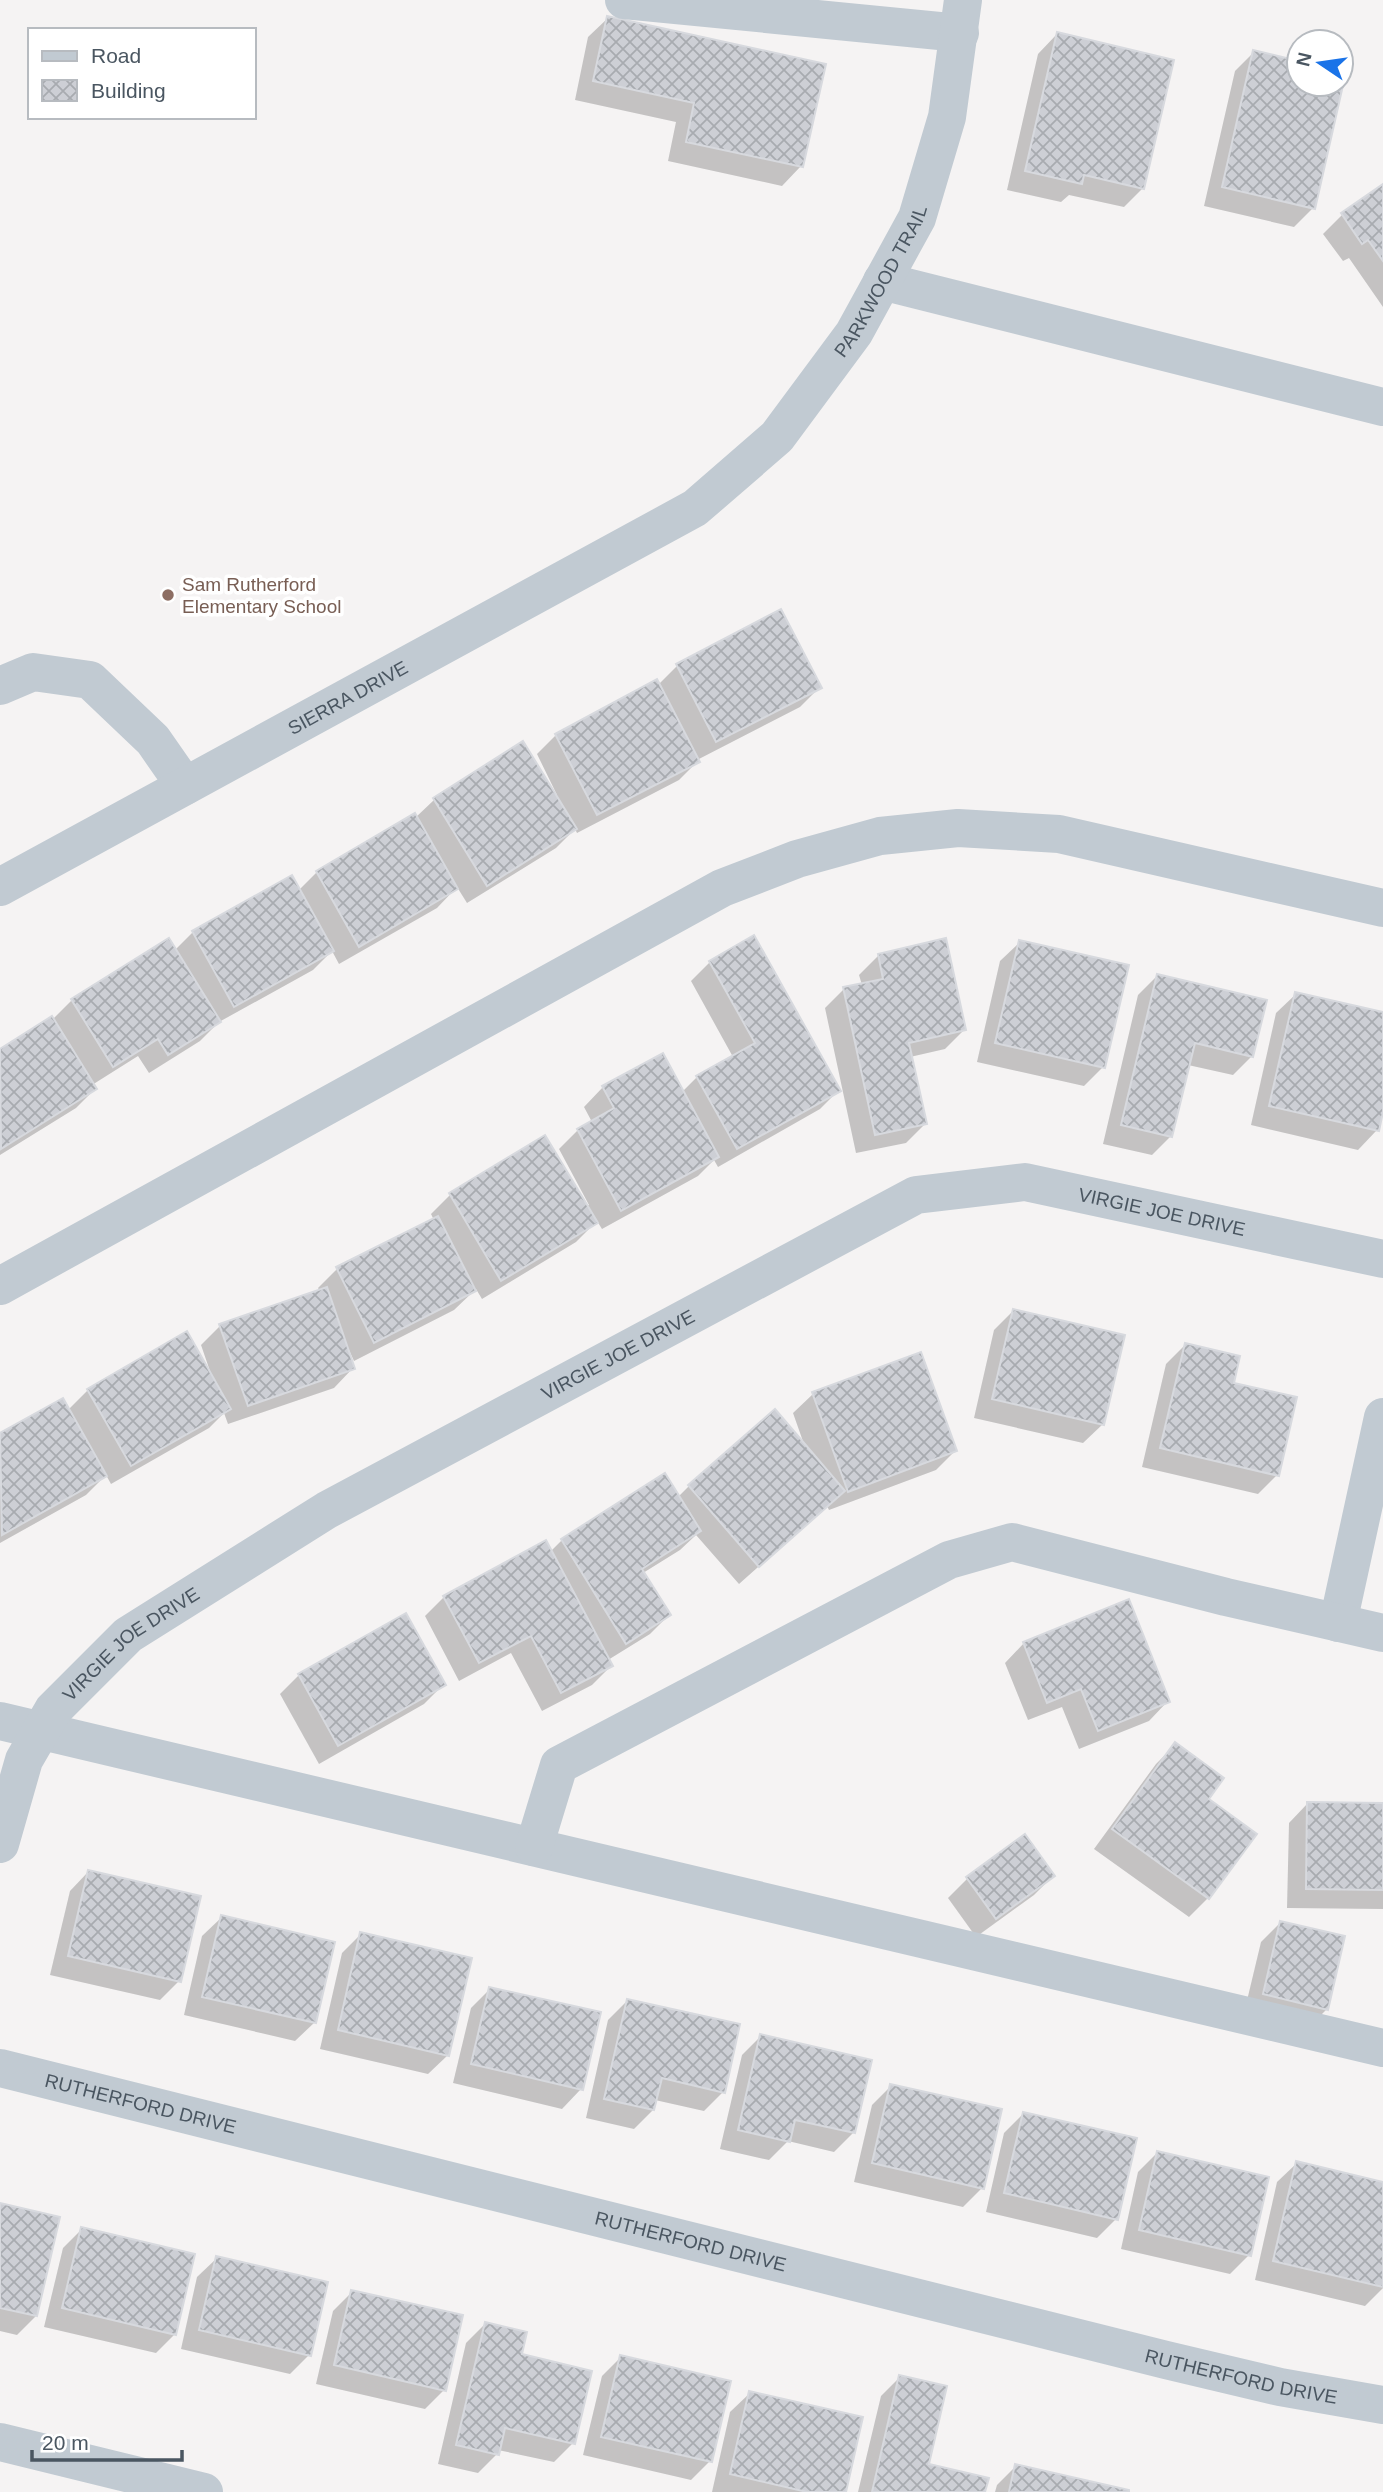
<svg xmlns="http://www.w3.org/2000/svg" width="1383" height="2492" font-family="Helvetica,sans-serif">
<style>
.shadow{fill:#0003}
.building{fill:url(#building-cross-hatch);stroke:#d7d9de;stroke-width:2}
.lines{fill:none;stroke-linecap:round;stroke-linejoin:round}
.minor{stroke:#c1cad2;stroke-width:38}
.education-dot{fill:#8d6e63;stroke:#fff;stroke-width:2.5}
.labels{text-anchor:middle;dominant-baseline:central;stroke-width:7;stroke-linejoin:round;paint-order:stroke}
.street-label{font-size:19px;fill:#4a5661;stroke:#fff}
.education-label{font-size:19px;fill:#785e54;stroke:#fff;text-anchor:start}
</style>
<defs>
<pattern id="building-cross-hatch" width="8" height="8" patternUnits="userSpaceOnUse" patternTransform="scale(1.75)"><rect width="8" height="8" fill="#cdcfd5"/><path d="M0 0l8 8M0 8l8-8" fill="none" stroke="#a8abb0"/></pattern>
</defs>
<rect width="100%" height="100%" fill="#f5f3f3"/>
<g class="shadow">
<path d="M 608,18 L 801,166 L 782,186 L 668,161 L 676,122 L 575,100 L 588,37 Z"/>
<path d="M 1057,34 L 1143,188 L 1124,207 L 1069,195 L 1061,202 L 1007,190 L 1038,54 Z"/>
<path d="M 1254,52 L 1299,63 L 1299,84 L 1341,84 L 1341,72 L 1344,73 L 1313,208 L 1294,227 L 1204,206 L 1235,71 Z"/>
<path d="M 1383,186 L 1383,307 L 1349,258 L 1343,261 L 1323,234 L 1342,215 Z"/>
<path d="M 677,666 L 819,688 L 800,707 L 697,760 L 698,761 L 679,780 L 577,833 L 575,829 L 556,848 L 467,903 L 457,887 L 437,908 L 339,964 L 332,951 L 313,970 L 219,1022 L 200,1041 L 149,1073 L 138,1056 L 92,1085 L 95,1089 L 76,1108 L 0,1155 L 0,1051 L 52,1020 L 72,1000 L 175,950 L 193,932 L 299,890 L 317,872 L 414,816 L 415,818 L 434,800 L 522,743 L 555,796 L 557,795 L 537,754 L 556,735 L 658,685 Z"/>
<path d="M 1020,942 L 1103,1067 L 1084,1086 L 977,1062 L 1000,961 Z"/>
<path d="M 878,956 L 964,1030 L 945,1049 L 910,1057 L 925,1124 L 906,1143 L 856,1153 L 825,1008 L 844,989 L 862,985 L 859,975 Z"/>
<path d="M 710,962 L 839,1090 L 820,1109 L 718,1167 L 714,1160 L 698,1176 L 602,1229 L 597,1221 L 576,1242 L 482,1299 L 476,1289 L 454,1310 L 354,1361 L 349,1350 L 347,1351 L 353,1368 L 334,1388 L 228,1424 L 224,1413 L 209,1428 L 111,1484 L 106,1475 L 86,1495 L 0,1543 L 0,1435 L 63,1400 L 68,1410 L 88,1390 L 211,1374 L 201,1345 L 220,1326 L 320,1291 L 318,1288 L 337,1269 L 434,1220 L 431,1214 L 450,1195 L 545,1137 L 586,1206 L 589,1205 L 559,1149 L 578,1130 L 592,1122 L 584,1107 L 603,1087 L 682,1092 L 697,1077 L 733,1057 L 691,981 Z"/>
<path d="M 1157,976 L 1252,1056 L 1233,1075 L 1188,1065 L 1171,1136 L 1152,1155 L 1103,1144 L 1138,995 Z"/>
<path d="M 1296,994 L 1383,1014 L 1383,1104 L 1377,1130 L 1358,1150 L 1251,1125 L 1276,1013 Z"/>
<path d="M 1013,1311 L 1103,1424 L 1083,1443 L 974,1418 L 994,1330 Z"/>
<path d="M 1185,1345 L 1232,1384 L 1277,1475 L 1258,1494 L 1142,1467 L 1166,1364 Z"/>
<path d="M 920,1355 L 955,1451 L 936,1470 L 829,1510 L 827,1506 L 739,1584 L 696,1535 L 680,1550 L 643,1573 L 669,1615 L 650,1634 L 608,1660 L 611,1666 L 592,1685 L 542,1711 L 511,1653 L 459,1681 L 425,1616 L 444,1597 L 550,1552 L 562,1540 L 678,1497 L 689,1486 L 805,1447 L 793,1413 L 813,1394 Z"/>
<path d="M 1024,1643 L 1168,1701 L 1149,1721 L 1079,1749 L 1062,1707 L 1028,1720 L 1005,1663 Z"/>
<path d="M 299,1675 L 443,1685 L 424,1704 L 319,1764 L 280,1694 Z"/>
<path d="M 1175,1745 L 1207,1799 L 1254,1834 L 1208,1898 L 1189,1917 L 1094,1849 L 1156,1764 Z"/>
<path d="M 1308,1803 L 1383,1805 L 1383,1909 L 1287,1908 L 1289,1823 Z"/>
<path d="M 89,1871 L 179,1981 L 160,2000 L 50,1975 L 70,1891 Z"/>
<path d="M 1053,1876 L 1034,1895 L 976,1937 L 948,1898 L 967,1879 Z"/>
<path d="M 222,1917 L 315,2022 L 295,2041 L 184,2015 L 202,1936 Z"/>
<path d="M 1280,1923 L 1327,2009 L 1308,2028 L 1244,2013 L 1261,1942 Z"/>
<path d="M 361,1934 L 448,2055 L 428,2074 L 320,2049 L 342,1953 Z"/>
<path d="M 490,1989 L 581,2089 L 562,2109 L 453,2083 L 471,2008 Z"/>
<path d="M 627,2001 L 723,2092 L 704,2111 L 655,2100 L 653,2110 L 634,2129 L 586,2118 L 608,2020 Z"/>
<path d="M 761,2036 L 853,2133 L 834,2152 L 788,2141 L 769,2160 L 720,2149 L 742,2055 Z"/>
<path d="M 891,2086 L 982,2188 L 963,2207 L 854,2182 L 872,2105 Z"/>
<path d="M 1023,2114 L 1116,2219 L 1097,2238 L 986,2212 L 1004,2133 Z"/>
<path d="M 1157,2153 L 1249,2255 L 1230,2274 L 1121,2249 L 1138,2172 Z"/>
<path d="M 1297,2163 L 1383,2183 L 1383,2288 L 1365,2306 L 1255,2280 L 1277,2182 Z"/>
<path d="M 0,2205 L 36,2316 L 17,2335 L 0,2331 Z"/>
<path d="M 82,2229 L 175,2334 L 156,2353 L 44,2327 L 63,2248 Z"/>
<path d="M 217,2258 L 309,2355 L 290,2374 L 181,2349 L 197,2277 Z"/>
<path d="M 352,2292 L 444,2390 L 425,2409 L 316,2384 L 333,2311 Z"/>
<path d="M 485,2324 L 520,2356 L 573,2443 L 554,2462 L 498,2450 L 497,2454 L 478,2473 L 438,2464 L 466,2343 Z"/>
<path d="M 621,2357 L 710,2461 L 691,2480 L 583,2455 L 602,2376 Z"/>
<path d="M 900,2377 L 927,2465 L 984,2492 L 858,2492 L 881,2396 Z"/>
<path d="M 750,2393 L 844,2492 L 712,2492 L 730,2412 Z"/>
<path d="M 1016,2466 L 1127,2492 L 995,2492 L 997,2485 Z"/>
</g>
<g class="building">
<path d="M 607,16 L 826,64 L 803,167 L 686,142 L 694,103 L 593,81 Z"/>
<path d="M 1057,32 L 1174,60 L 1144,189 L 1084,175 L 1082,184 L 1025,171 Z"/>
<path d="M 1253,50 L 1299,61 L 1299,84 L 1341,84 L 1341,71 L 1346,72 L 1315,209 L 1222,187 Z"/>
<path d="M 1383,184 L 1383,261 L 1368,240 L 1362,244 L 1341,213 Z"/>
<path d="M 781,609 L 822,688 L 716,742 L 676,664 Z"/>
<path d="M 657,679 L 700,762 L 597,815 L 555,734 Z"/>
<path d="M 523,741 L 577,829 L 487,886 L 433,798 Z"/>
<path d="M 415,813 L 458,889 L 359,947 L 316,871 Z"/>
<path d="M 292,875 L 334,951 L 234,1007 L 192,931 Z"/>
<path d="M 754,935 L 841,1091 L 737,1149 L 696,1076 L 755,1043 L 709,961 Z"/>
<path d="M 169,938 L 221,1022 L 168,1055 L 158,1039 L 113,1067 L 71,999 Z"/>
<path d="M 946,938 L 966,1030 L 909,1043 L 927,1124 L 875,1135 L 843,987 L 883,979 L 878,954 Z"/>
<path d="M 1019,940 L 1129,965 L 1105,1068 L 995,1043 Z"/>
<path d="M 1157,974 L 1267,1000 L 1253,1057 L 1195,1043 L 1172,1137 L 1121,1125 Z"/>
<path d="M 1295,992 L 1383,1012 L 1383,1112 L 1379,1131 L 1269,1106 Z"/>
<path d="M 52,1016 L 97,1089 L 1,1149 L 0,1049 Z"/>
<path d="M 663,1053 L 719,1157 L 621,1211 L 577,1129 L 614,1108 L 602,1086 Z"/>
<path d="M 545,1135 L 598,1223 L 501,1281 L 449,1193 Z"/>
<path d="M 438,1216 L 476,1291 L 374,1343 L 336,1267 Z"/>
<path d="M 327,1287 L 355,1369 L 248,1406 L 219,1324 Z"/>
<path d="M 1013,1309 L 1125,1335 L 1104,1425 L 992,1399 Z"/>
<path d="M 187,1331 L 231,1409 L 131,1466 L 87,1389 Z"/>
<path d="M 1185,1343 L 1240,1356 L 1234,1383 L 1297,1397 L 1279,1476 L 1160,1448 Z"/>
<path d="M 921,1352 L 957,1451 L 848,1492 L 812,1392 Z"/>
<path d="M 63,1398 L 107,1476 L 2,1535 L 0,1433 Z"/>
<path d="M 775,1409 L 845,1491 L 759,1567 L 688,1485 Z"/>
<path d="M 665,1473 L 701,1531 L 642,1569 L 671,1615 L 626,1644 L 561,1539 Z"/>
<path d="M 546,1540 L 613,1666 L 561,1693 L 531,1636 L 479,1663 L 443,1596 Z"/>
<path d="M 1129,1599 L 1170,1702 L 1098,1731 L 1081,1689 L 1047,1703 L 1023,1642 Z"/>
<path d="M 406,1613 L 446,1685 L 338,1746 L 298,1674 Z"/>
<path d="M 1175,1742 L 1224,1778 L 1209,1799 L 1257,1834 L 1209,1899 L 1112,1829 Z"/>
<path d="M 1307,1802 L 1383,1803 L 1383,1890 L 1306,1889 Z"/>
<path d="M 1025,1834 L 1055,1876 L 996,1919 L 966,1877 Z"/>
<path d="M 88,1870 L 201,1896 L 181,1982 L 68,1956 Z"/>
<path d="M 221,1915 L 335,1942 L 316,2023 L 202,1997 Z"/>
<path d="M 1280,1921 L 1345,1936 L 1328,2010 L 1263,1994 Z"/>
<path d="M 360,1932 L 472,1958 L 449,2056 L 338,2030 Z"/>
<path d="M 489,1987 L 601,2012 L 583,2090 L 471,2064 Z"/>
<path d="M 627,1999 L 740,2024 L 725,2093 L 662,2078 L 654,2110 L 604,2099 Z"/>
<path d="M 760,2034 L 872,2060 L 855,2133 L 795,2120 L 790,2142 L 738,2130 Z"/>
<path d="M 890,2084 L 1002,2109 L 984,2189 L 872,2163 Z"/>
<path d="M 1023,2112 L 1137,2138 L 1118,2220 L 1004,2193 Z"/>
<path d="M 1157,2151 L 1269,2177 L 1251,2256 L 1139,2230 Z"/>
<path d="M 1296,2161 L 1383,2182 L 1383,2287 L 1273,2261 Z"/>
<path d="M 0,2203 L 60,2217 L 37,2316 L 0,2308 Z"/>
<path d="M 81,2227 L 195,2254 L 176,2335 L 62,2308 Z"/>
<path d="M 216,2256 L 328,2282 L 311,2356 L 199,2330 Z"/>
<path d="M 351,2290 L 463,2315 L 446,2391 L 334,2365 Z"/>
<path d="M 485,2322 L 527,2332 L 522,2354 L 592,2371 L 575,2444 L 505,2428 L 499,2455 L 456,2445 Z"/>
<path d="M 620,2355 L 731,2381 L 712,2462 L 601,2437 Z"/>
<path d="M 899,2375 L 947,2386 L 929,2464 L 989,2478 L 985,2492 L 872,2492 Z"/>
<path d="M 749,2391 L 863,2417 L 846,2492 L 807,2492 L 730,2474 Z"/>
<path d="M 1015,2464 L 1129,2490 L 1129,2492 L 1009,2492 Z"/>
</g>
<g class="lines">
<g class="minor">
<path d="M 624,0 L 960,33"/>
<path d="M 882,281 L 1383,407"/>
<path d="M 0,686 L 33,672 L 90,680 L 153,740 L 185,786"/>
<path id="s1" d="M 0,887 L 695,508 L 777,437 L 854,333 L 917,218 L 947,117 L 963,0"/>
<path d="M 0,1286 L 722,888 L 797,859 L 880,836 L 958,828 L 1059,834 L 1383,908"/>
<path d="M 1338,1623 L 1383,1417"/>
<path d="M 0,1721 L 1383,2048"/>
<path id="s2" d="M 0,1844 L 24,1760 L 53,1710 L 128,1635 L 327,1510 L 916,1195 L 1025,1182 L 1383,1259"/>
<path d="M 534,1847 L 559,1765 L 949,1560 L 1012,1542 L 1226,1597 L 1383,1633"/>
<path id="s3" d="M 0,2068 L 1166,2360 L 1280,2387 L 1383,2405"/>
<path d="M 0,2442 L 204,2492"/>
</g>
</g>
<circle class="education-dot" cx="168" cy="595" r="7"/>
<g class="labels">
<g class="street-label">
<text stroke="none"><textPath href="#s1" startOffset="1088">PARKWOOD TRAIL</textPath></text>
<text stroke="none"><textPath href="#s1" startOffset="396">SIERRA DRIVE</textPath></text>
<text stroke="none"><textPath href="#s2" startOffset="1404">VIRGIE JOE DRIVE</textPath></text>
<text stroke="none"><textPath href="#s2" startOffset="816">VIRGIE JOE DRIVE</textPath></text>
<text stroke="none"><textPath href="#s2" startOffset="248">VIRGIE JOE DRIVE</textPath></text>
<text stroke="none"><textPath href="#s3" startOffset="145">RUTHERFORD DRIVE</textPath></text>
<text stroke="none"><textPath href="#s3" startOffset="712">RUTHERFORD DRIVE</textPath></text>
<text stroke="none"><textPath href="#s3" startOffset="1279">RUTHERFORD DRIVE</textPath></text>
</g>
<g class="education-label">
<text x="182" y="584">Sam Rutherford<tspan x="182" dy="22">Elementary School</tspan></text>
</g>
</g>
<rect x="28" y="28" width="228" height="91" fill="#ffffff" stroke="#b7bbc0" stroke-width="2"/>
<rect x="42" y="51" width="35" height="10" fill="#c1cad2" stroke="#b7bbc0" stroke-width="2"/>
<text x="91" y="63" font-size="21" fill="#4a5661">Road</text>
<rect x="42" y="80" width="35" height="21" fill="url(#building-cross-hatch)" stroke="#b7bbc0" stroke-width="2"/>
<text x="91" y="98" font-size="21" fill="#4a5661">Building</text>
<g transform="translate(1320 63) rotate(283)"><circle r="33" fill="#ffffff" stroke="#b7bbc0" stroke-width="2"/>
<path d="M0-5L12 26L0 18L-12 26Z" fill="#1a73e8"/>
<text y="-10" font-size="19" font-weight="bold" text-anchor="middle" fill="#4a5661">N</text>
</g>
<path d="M32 2450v10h150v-10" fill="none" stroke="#4a5661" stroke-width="3.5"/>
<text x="42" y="2450" font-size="21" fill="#4a5661" stroke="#ffffff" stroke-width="5" paint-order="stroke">20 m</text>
</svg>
